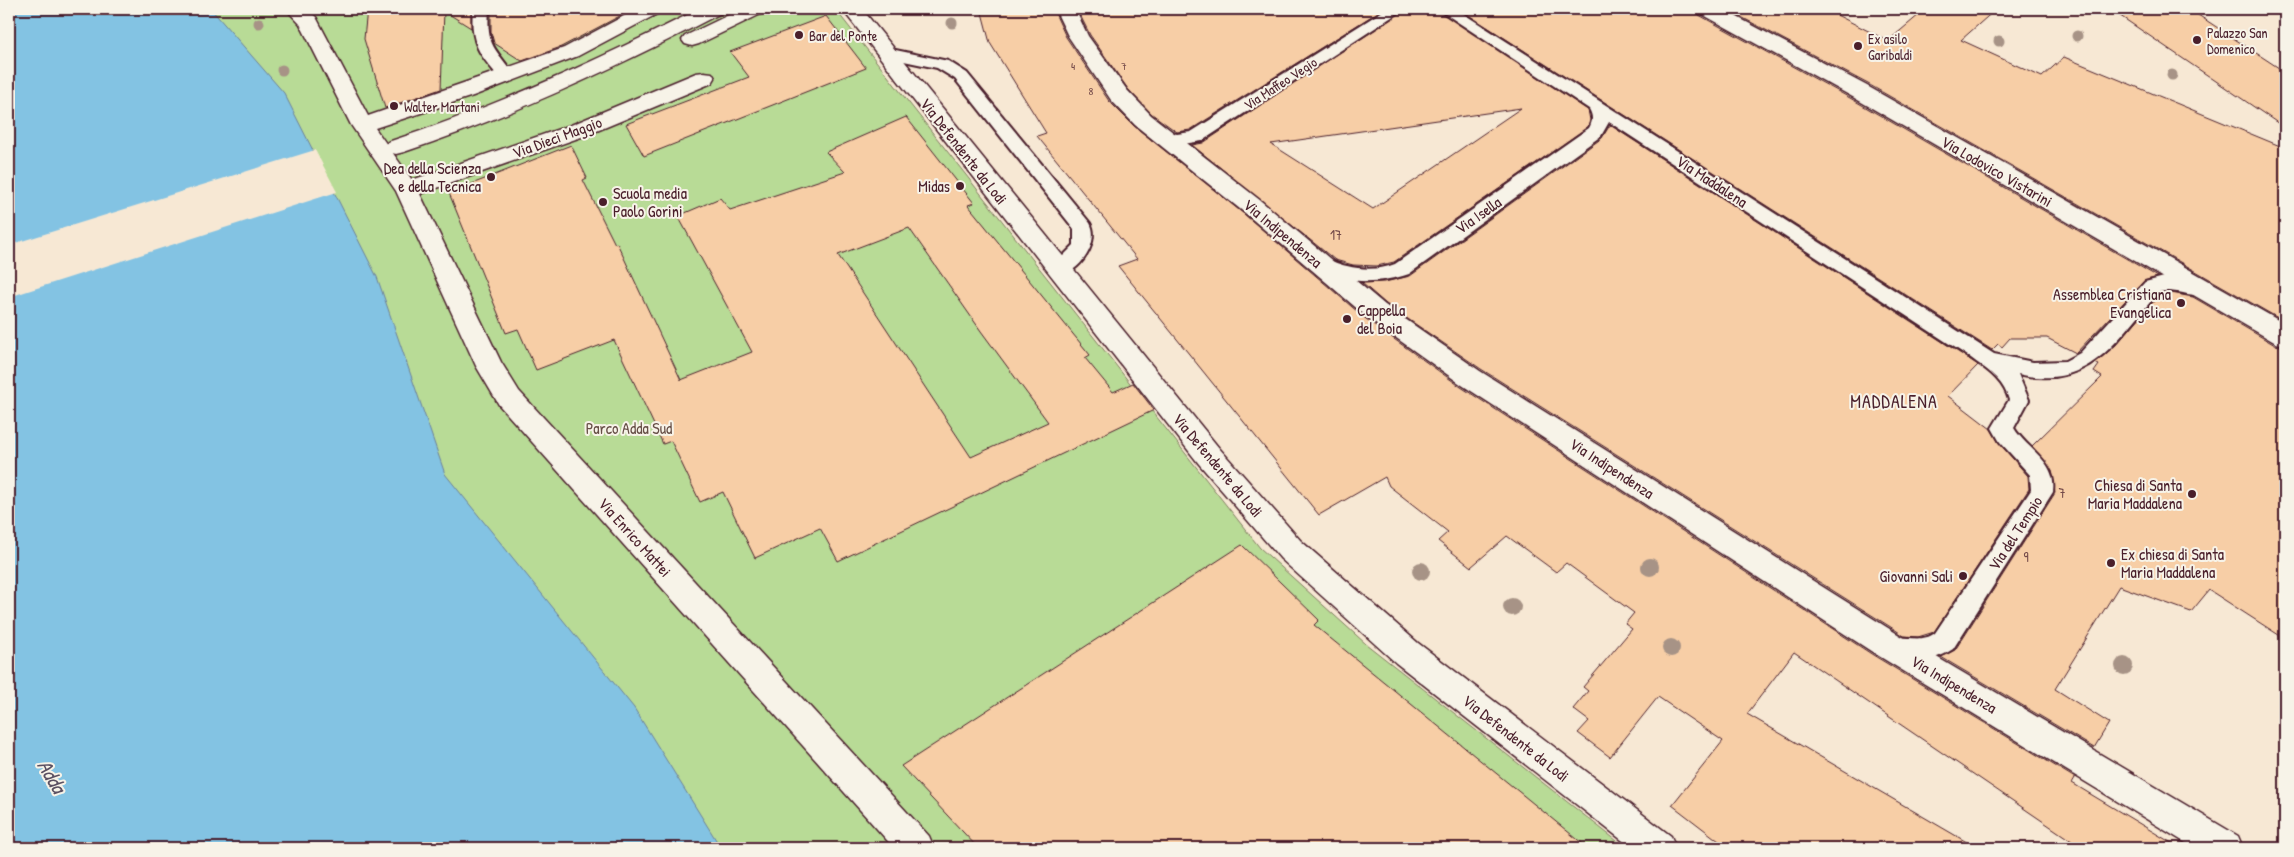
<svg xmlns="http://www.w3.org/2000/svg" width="2294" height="857" font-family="'Patrick Hand',sans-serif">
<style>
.green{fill:#b8db96;stroke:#817d60}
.water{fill:#83c3e3;stroke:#6c8199}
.pier{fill:#f7e8d4}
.building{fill:#f7cea6;stroke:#4a1f2b;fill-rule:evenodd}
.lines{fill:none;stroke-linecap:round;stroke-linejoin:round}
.lane-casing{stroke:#4a1f2b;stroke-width:4}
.street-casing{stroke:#4a1f2b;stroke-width:3}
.secondary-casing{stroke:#4a1f2b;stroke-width:3}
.lane{fill:#f7f3e8;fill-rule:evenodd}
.street{fill:#f7f3e8;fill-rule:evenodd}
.secondary{fill:#f7f3e8;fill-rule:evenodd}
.tree{fill:#a79386}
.poi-dot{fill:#4a1f2b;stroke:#f7f3e8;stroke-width:2}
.labels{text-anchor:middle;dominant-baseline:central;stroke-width:4;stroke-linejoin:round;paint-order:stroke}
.far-number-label{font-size:11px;fill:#754b4a}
.far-poi-label{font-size:14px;fill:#4a1f2b;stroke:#f7f3e8;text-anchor:start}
.far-street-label{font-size:14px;fill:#4a1f2b;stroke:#f7f3e8}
.number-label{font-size:14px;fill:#754b4a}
.street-label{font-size:16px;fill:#4a1f2b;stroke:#f7f3e8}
.poi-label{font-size:16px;fill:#4a1f2b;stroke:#f7f3e8;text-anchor:end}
.park-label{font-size:16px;fill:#664e46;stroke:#f7f3e8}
.neighbourhood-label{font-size:18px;letter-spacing:1px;fill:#4a1f2b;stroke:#f7f3e8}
.near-water-label{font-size:21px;font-style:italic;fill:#5b5062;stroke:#f7f3e8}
</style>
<rect width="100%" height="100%" fill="#f7e8d4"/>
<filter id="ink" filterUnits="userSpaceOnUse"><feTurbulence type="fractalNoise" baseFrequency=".02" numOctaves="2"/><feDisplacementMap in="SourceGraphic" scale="10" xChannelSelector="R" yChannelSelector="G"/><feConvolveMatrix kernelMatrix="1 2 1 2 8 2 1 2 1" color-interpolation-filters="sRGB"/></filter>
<g filter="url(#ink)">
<path class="green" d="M 9,9 L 835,9 L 1260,548 L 1366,644 L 1626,848 L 9,848 Z"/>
<path class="water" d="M 9,9 L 211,9 L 284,93 L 377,277 L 445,474 L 634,708 L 721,848 L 9,848 Z"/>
<path class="pier" d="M 315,150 L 337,192 L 9,297 L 9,245 Z"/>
<g class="building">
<path d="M 367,9 L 471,9 L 471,28 L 444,11 L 441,89 L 385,108 L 364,39 Z"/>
<path d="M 491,9 L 633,9 L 561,47 L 522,61 L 494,43 L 491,32 Z"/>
<path d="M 981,9 L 1053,9 L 1066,37 L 1109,101 L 1134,126 L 1244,214 L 1366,319 L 1461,387 L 1873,655 L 2075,778 L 2072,783 L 2180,848 L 2082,848 L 1794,652 L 1747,714 L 1977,848 L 1728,848 L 1672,805 L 1723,741 L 1658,697 L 1610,757 L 1578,733 L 1589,721 L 1573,709 L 1588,691 L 1583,687 L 1632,629 L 1625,624 L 1634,613 L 1566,563 L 1556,572 L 1507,536 L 1471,567 L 1438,541 L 1448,532 L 1389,486 L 1385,477 L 1319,515 L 1118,266 L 1137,259 L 1037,136 L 1046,133 L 990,43 Z"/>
<path d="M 1077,9 L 1383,9 L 1190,130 L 1177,132 L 1152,114 L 1128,89 L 1090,35 Z"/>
<path d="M 1406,9 L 1436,9 L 1588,110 L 1590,120 L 1588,127 L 1394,262 L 1377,266 L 1353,265 L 1335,260 L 1192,145 L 1203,143 ZM 1521,108 L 1373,209 L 1271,144 Z"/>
<path d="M 1459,9 L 1695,9 L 1699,15 L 1850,98 L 2158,277 L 2144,281 L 2076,353 L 2047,338 L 2010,338 L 2002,347 L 1998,344 L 1992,350 Z"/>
<path d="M 1726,9 L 1825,9 L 1888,41 L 1926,9 L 1996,9 L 1961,40 L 2042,77 L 2064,57 L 2285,148 L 2285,322 L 1868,84 Z"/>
<path d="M 2110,9 L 2189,9 L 2285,72 L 2285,128 Z"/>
<path d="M 826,16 L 866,68 L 644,156 L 626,124 L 749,77 L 730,52 Z"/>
<path d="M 906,117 L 974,203 L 968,205 L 1090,355 L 1085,358 L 1113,392 L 1133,383 L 1154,410 L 838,561 L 820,528 L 755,558 L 723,492 L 700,502 L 671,441 L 663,444 L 614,340 L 536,370 L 518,329 L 506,333 L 449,193 L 571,145 L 587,178 L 583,180 L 615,244 L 617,243 L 681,380 L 752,352 L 678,216 L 720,198 L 730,210 L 845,172 L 826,152 ZM 909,228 L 981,331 L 1048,422 L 971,457 L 838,255 Z"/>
<path d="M 1610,125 L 1978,365 L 1948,396 L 1991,429 L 1999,443 L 2028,476 L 2029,489 L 1934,632 L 1918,637 L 1904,636 L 1897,631 L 1481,369 L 1386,304 L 1362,283 L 1385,282 L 1410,276 L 1602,138 Z"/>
<path d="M 2171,293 L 2193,297 L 2275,345 L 2285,347 L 2285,639 L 2209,590 L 2191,612 L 2119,586 L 2055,689 L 2109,723 L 2094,748 L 1941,657 L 1955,650 L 2055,493 L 2052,471 L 2032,446 L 2102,377 L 2094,372 L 2099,365 L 2095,363 L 2116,345 L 2160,294 Z"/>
<path d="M 1242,545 L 1319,620 L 1314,625 L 1588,848 L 978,848 L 901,766 Z"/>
</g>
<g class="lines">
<g class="lane-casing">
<g id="lane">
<path d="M 473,9 L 489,9 C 486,48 495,47 515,76 L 513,79 L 501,79 C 479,55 470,43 473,9 Z"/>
<path d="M 1386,9 L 1404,9 L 1202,141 L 1177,145 L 1153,139 L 1150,135 L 1153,131 L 1159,130 L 1177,134 L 1191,132 Z"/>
<path d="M 1438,9 L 1456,9 L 1994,354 L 2033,362 L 2065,361 L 2080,353 L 2145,282 L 2168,276 L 2209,284 L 2212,289 L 2209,294 C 2192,299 2176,288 2159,292 C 2116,340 2090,391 2018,374 L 2029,400 L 2014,428 C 2028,451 2057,461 2053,492 L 1953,649 C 1932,663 1912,663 1889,655 L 1886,647 L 1889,639 C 1905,634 1920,644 1935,633 L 2031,490 L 2030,475 L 2000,442 L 1992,428 L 2009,400 C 2003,379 1987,370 1971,358 L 1609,122 L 1601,136 L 1409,274 C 1375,285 1348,283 1315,270 L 1312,265 L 1315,260 C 1327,257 1336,264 1347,266 C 1363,270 1379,270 1395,264 L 1589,128 C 1593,121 1593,116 1589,109 Z"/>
<path d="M 886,48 L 948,61 L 967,73 L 1090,223 C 1102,244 1074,281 1052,275 L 1049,270 L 1074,245 L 1074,229 L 955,79 L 937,68 L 880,56 L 878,53 L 880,50 Z"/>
</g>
</g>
<g class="street-casing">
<g id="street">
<path d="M 286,9 L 307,9 L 316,17 L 368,116 L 564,48 L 637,9 L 662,9 L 659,13 L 578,56 L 473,96 L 375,128 L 412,180 L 571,125 L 696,73 L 704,72 L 712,73 L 715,78 L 712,83 L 587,135 L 420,194 L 501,362 L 519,391 L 929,836 L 934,848 L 894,848 L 499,405 L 476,366 L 396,191 L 351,125 L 300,24 Z"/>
<path d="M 1055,9 L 1075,9 L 1088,36 L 1127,90 L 1151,115 L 1261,201 L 1385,305 L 1480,371 L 1896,633 L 2238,836 L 2243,848 L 2194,848 L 1874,653 L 1462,385 L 1367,317 L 1245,213 L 1135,125 L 1111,100 L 1068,36 Z"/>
<path d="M 1697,9 L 1722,9 L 1867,86 L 2285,324 L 2285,345 L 2276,343 L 1851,96 L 1700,13 Z"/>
</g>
</g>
<g class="secondary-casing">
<g id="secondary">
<path d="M 699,9 L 724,9 L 721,13 C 618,67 514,115 404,152 L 396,154 L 388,152 L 385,147 L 388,142 C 496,107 598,60 699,9 Z"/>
<path d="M 741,9 L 766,9 L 763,13 L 699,44 L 692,46 L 685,44 L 682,40 L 685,36 Z"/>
<path d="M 842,9 L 862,9 L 1219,448 L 1301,541 L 1418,643 L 1671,836 L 1676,848 L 1632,848 L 1396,663 L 1281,559 L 1199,464 Z"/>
</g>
</g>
<use href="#lane" class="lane"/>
<use href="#street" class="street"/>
<use href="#secondary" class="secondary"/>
</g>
<g class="tree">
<circle cx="259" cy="23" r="5.5"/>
<circle cx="952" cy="23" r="5.5"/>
<circle cx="2077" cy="36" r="5.5"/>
<circle cx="1999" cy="41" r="5.5"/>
<circle cx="282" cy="70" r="5.5"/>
<circle cx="2172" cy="75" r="5.5"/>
<circle cx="1650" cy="567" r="9"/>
<circle cx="1421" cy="571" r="9"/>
<circle cx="1512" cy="607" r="9"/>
<circle cx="1671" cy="648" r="9"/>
<circle cx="2124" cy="666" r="9"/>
</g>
</g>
<g class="poi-dot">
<circle cx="799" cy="35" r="5"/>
<circle cx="2197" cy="40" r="5"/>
<circle cx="1858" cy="46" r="5"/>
<circle cx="394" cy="106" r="5"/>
<circle cx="491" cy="177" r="5"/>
<circle cx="960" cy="186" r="5"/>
<circle cx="603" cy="202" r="5"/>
<circle cx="2181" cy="303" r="5"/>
<circle cx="1347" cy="319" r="5"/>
<circle cx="2192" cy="494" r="5"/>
<circle cx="2111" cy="563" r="5"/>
<circle cx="1963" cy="576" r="5"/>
</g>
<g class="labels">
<g class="far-number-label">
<text x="1073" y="66">4</text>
<text x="1124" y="66">7</text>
<text x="1091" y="91">8</text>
</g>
<g class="far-poi-label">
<text x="2207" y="32">Palazzo San<tspan x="2207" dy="16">Domenico</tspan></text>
<text x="809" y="35">Bar del Ponte</text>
<text x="1868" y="38">Ex asilo<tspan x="1868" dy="16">Garibaldi</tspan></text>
<text x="404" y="106">Walter Martani</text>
</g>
<g class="far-street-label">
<text transform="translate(1280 83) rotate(-33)">Via Maffeo Vegio</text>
</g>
<g class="number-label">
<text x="1336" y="234">17</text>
<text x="2062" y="492">7</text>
<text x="2026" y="556">9</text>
</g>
<g class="street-label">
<text transform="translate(557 137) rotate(-20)">Via Dieci Maggio</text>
<text transform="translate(964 151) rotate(52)">Via Defendente da Lodi</text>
<text transform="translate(1997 171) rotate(30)">Via Lodovico Vistarini</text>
<text transform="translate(1712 181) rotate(33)">Via Maddalena</text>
<text transform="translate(1478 215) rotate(-35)">Via Isella</text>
<text transform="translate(1283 233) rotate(40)">Via Indipendenza</text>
<text transform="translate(1218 465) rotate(50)">Via Defendente da Lodi</text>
<text transform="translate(1612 468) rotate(33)">Via Indipendenza</text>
<text transform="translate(2015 533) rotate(-57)">Via del Tempio</text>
<text transform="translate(635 537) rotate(48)">Via Enrico Mattei</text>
<text transform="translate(1954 684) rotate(31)">Via Indipendenza</text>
<text transform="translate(1516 738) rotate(38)">Via Defendente da Lodi</text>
</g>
<g class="poi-label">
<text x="481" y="168">Dea della Scienza<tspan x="481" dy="18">e della Tecnica</tspan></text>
<text x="950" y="186">Midas</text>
<text x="613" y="193" text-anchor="start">Scuola media<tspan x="613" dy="18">Paolo Gorini</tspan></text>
<text x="2171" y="294">Assemblea Cristiana<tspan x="2171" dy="18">Evangelica</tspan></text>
<text x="1357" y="310" text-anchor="start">Cappella<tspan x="1357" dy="18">del Boia</tspan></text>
<text x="2182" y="485">Chiesa di Santa<tspan x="2182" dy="18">Maria Maddalena</tspan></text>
<text x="2121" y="554" text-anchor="start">Ex chiesa di Santa<tspan x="2121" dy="18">Maria Maddalena</tspan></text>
<text x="1953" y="576">Giovanni Sali</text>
</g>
<g class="park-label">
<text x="629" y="428">Parco Adda Sud</text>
</g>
<g class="neighbourhood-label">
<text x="1894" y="401">MADDALENA</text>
</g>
<g class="near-water-label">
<text transform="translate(52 776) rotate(59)">Adda</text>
</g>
</g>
<rect width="2294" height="857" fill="none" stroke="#f7f3e8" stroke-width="30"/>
<rect x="15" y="15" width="2264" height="827" fill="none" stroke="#4a1f2b" stroke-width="2" filter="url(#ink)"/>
</svg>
